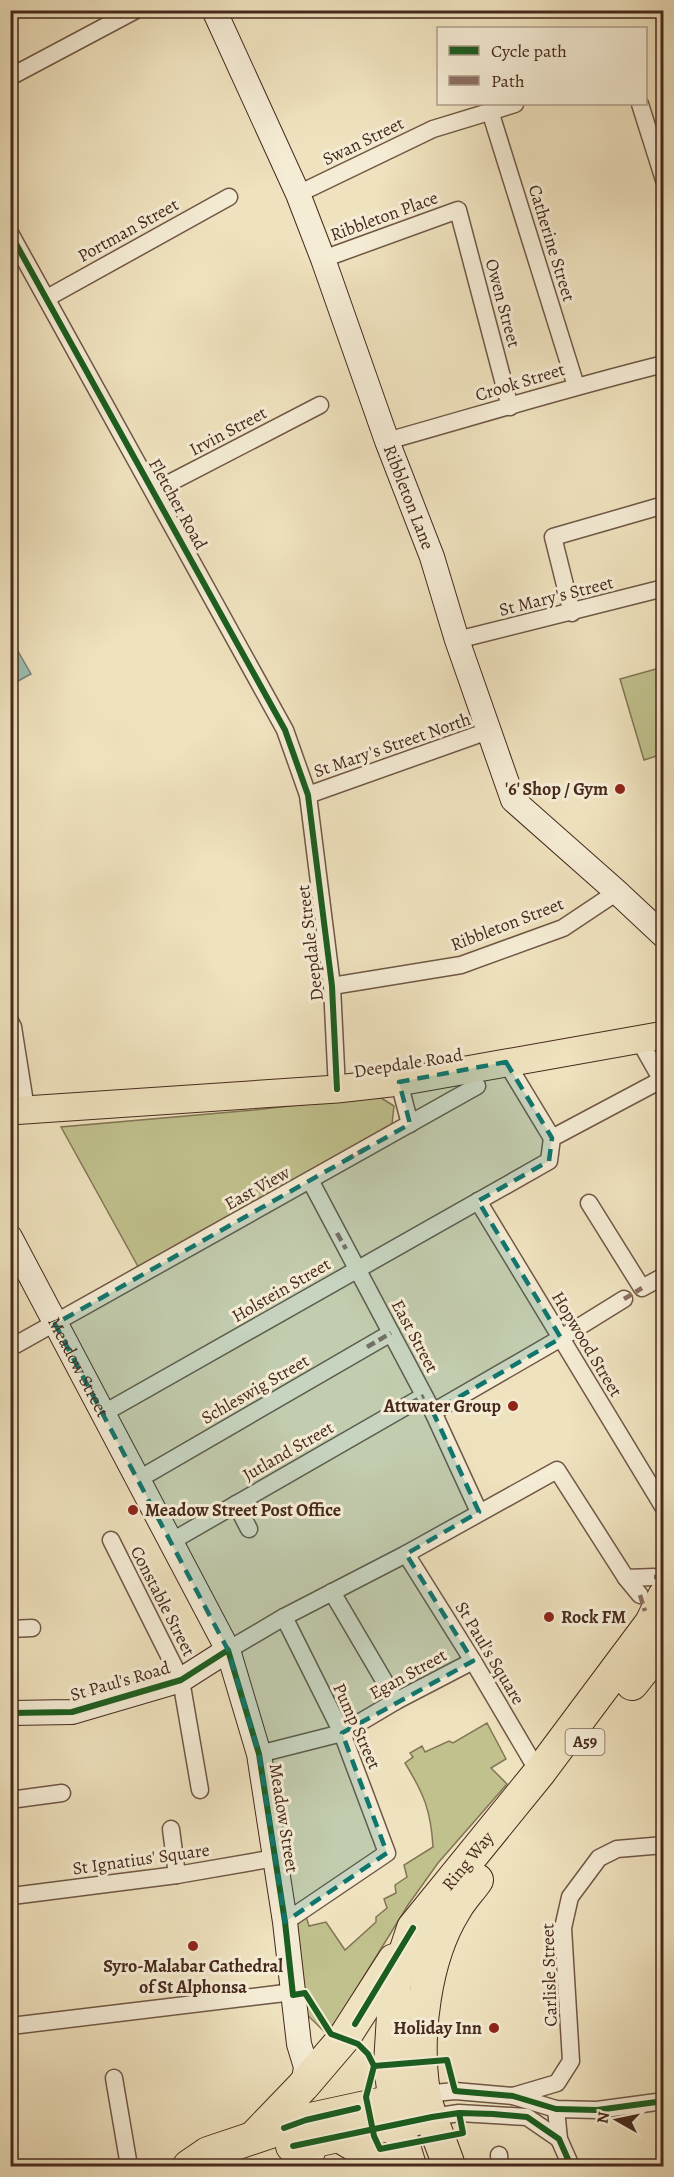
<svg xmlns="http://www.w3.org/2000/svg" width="674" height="2177" font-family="Alegreya,serif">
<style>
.green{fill:#c0c18d;stroke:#837555;stroke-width:1.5}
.water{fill:#9abeb1;stroke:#788276;stroke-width:1.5}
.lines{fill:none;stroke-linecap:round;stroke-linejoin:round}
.street-casing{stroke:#705745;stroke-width:19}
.secondary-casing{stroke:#46291d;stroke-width:26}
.primary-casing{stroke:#46291d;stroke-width:29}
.highway-casing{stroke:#46291d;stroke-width:34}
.street{stroke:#f5ecd5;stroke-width:16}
.secondary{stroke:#f5ecd5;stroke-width:24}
.primary{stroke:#efe2be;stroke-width:27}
.highway{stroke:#efe2be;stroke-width:32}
.quiet{stroke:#8d6e63;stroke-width:4.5;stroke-dasharray:9 4.5;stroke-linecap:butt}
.cycleway-casing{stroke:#f5ecd5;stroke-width:10}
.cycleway{stroke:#1b5e20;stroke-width:6}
.marked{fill:#0f766e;fill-opacity:0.2;stroke:#0f766e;stroke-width:4.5;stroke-dasharray:12 8;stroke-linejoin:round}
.poi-dot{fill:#8f2418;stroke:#f5ecd5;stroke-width:2}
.labels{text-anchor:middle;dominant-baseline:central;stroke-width:6;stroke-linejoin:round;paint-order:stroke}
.shield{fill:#f5ecd5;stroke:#7a6454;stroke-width:1.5}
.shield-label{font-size:16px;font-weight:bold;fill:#46291d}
.street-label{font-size:18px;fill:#46291d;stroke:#f5ecd5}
.poi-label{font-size:18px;font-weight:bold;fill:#46291d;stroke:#f5ecd5;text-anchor:end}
</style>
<rect width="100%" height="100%" fill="#efe2be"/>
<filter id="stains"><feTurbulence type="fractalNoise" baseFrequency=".00333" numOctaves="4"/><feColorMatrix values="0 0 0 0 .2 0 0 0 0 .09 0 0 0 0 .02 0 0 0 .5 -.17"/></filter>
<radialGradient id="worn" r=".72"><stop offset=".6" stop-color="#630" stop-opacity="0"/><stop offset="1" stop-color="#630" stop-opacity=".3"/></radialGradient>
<g class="green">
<path d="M 663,667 L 663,754 L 644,760 L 620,679 Z"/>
<path d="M 378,1096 L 394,1106 L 392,1124 L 140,1270 L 61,1127 L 254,1110 Z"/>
<path d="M 487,1723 L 506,1759 L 491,1768 L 507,1784 L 438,1863 L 408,1905 L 337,2020 L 326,2033 L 304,2012 L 293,1928 L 306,1916 L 309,1926 L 326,1922 L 345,1950 L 376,1922 L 376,1917 L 387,1908 L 384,1899 L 396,1893 L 395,1885 L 407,1877 L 404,1865 L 433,1847 C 431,1811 424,1794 405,1763 L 413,1757 L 410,1753 L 422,1746 L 425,1752 L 449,1741 L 453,1743 Z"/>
</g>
<path class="water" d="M 11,639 L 31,674 L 11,685 L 10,685 Z"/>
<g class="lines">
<g class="street-casing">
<g id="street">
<path d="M 10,77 L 136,10"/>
<path d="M 640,104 L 664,180"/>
<path d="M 490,111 L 576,386"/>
<path d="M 298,194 L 433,129 L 515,104"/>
<path d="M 10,233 L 285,730 L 308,795 L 332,986 L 337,1089"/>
<path d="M 323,259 L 458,210 L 510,407"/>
<path d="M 47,298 L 229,197"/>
<path d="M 387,441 C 479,415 571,387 664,364"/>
<path d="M 154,491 L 320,405"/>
<path d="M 572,613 L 553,537 L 664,505"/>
<path d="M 457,640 L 664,588"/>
<path d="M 308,795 L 488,731"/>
<path d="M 332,986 L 461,965 L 563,928 L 617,892"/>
<path d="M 10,1021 L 13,1027 L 26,1109"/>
<path d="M 639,1040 L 664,1084"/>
<path d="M 506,1062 L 552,1138"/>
<path d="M 399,1082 L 410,1124"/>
<path d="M 310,1180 L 433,1412 L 479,1512"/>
<path d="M 478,1201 L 664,1508"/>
<path d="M 589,1203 L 642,1288 L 664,1276"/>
<path d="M 10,1348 L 477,1086"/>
<path d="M 433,1412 L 561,1338 L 624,1299"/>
<path d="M 104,1413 L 549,1161 L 552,1138 L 661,1080"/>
<path d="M 139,1479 L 391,1333"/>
<path d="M 236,1504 L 249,1529"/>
<path d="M 111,1540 L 181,1680 L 200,1790"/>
<path d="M 172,1541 L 424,1396"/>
<path d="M 406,1554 L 473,1661 L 539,1773"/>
<path d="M 626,1578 L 654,1577"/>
<path d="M 332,1592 L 396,1701"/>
<path d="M 284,1617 L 342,1733 L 387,1853 L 285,1922"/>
<path d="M 10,1629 L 32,1628"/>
<path d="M 228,1650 L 284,1617 L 406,1554 L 557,1470 L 626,1578 L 640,1595"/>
<path d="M 259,1754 L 342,1733 L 396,1701 L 473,1661"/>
<path d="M 10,1800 L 62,1793"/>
<path d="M 171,1829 L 177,1875"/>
<path d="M 12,1896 L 177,1875 L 275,1858"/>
<path d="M 11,2026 L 293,1992"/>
<path d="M 114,2078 L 129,2166"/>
<path d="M 424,2094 L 455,2091 L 513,2096 L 556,2109 L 597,2110 L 664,2101"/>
<path d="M 513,2096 L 557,2083 L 571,2061 L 563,1928 L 570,1897 L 599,1858 L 617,1849 L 664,1845"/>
<path d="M 556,2109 L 559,2139 L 571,2166"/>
<path d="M 432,2117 L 459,2113 L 527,2117 L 559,2139"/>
<path d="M 499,2155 L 500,2166"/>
</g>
</g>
<g class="secondary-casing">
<g id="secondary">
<path id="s1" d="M 214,10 L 298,194 L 323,259 L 387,441 L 432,557 L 457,640 L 513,800 L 617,892 L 664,936"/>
<path id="s2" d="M 10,1237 L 228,1650 L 259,1754 L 285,1922 L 299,2044 L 306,2067 L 303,2086"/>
<path d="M 10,1713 L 72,1712 L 181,1680 L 228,1650"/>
<path d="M 307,2166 L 318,2140"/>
</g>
</g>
<g class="primary-casing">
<path id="primary" d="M 10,1111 L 337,1089 L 399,1082 L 664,1035"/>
</g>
<g class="highway-casing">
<g id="highway">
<path d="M 632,1684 L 664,1644"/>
<path d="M 339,2136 L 390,2166"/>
<path d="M 254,2137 L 303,2086 L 344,2038 L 394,1960"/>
<path d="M 292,2146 L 416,2119"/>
<path d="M 189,2166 L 208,2153 L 306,2120 L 412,2097"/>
<path id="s3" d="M 410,2166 L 397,2123 L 390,2064 L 395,1983 L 413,1928 L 539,1773 L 651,1623 L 664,1596"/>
<path d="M 449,2166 C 442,2144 428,2115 424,2092 C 415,2037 425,1958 455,1910 C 461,1899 470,1890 477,1880"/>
</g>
</g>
<use href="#street" class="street"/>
<use href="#secondary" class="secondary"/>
<use href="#primary" class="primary"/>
<use href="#highway" class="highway"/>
<g class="quiet">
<path d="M 346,1160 L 365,1149"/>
<path d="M 337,1233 L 346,1249"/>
<path d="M 624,1299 L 642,1288"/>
<path d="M 367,1347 L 391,1333"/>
<path d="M 398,1410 L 424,1396"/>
<path d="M 654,1577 L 662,1577"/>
<path d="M 640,1595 L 645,1611"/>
</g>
<g class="cycleway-casing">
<g id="cycleway">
<path d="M 10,233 L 285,730 L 308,795 L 332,986 L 337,1089"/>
<path d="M 10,1713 L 72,1712 L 181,1680 L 228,1650 L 259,1754 L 285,1922 L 293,1995 L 305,1993 L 331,2034 L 358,2044 L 368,2054 L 374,2066"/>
<path d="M 355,2024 L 413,1928"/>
<path d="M 459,2113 L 463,2133 L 380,2149 L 374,2136 L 366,2097 L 374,2066 L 447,2060 L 455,2091 L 513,2096 L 556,2109 L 597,2110 L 664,2101"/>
<path d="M 284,2128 L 306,2120 L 358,2108"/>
<path d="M 293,2146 L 432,2117 L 459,2113 L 493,2114 L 527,2117 L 559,2139 L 571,2166"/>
</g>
</g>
<use href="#cycleway" class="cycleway"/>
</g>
<path class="marked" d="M 506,1062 L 552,1138 L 549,1161 L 478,1201 L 561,1338 L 433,1412 L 479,1512 L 406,1554 L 473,1661 L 342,1733 L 387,1853 L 285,1922 L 259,1754 L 228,1650 L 55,1324 L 410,1124 L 399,1082 Z"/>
<g class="poi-dot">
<circle cx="620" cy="789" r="6"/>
<circle cx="513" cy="1406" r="6"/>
<circle cx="133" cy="1510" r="6"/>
<circle cx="549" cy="1617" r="6"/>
<circle cx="193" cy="1946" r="6"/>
<circle cx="494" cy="2028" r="6"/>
</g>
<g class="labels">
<rect class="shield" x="565.5" y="1729" width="39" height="26" rx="4.5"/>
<g class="shield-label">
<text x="585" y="1742">A59</text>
</g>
<g class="street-label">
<text transform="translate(363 141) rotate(-26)">Swan Street</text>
<text transform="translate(384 216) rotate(-20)">Ribbleton Place</text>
<text transform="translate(128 230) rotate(-29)">Portman Street</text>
<text transform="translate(552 243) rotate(73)">Catherine Street</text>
<text transform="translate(503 303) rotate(75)">Owen Street</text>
<text transform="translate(520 382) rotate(-17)">Crook Street</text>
<text transform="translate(228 431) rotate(-28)">Irvin Street</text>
<text stroke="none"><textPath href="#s1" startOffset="525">Ribbleton Lane</textPath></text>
<text transform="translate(178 504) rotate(61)">Fletcher Road</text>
<text transform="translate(556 596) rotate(-14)">St Mary's Street</text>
<text transform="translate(392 745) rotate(-19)">St Mary's Street North</text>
<text transform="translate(507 924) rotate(-21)">Ribbleton Street</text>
<text transform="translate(310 943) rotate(-97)">Deepdale Street</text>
<text transform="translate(408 1063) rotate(-9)">Deepdale Road</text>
<text transform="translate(257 1188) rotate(-29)">East View</text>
<text transform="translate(281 1290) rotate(-30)">Holstein Street</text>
<text transform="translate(415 1336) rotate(62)">East Street</text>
<text transform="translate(587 1344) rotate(59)">Hopwood Street</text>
<text stroke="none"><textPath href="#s2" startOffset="147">Meadow Street</textPath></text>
<text transform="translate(255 1389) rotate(-30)">Schleswig Street</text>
<text transform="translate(288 1451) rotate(-30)">Jutland Street</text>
<text transform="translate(163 1601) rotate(63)">Constable Street</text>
<text transform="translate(490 1653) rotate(59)">St Paul's Square</text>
<text transform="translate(408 1674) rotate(-29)">Egan Street</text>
<text transform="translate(120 1681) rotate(-16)">St Paul's Road</text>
<text transform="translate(357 1726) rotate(66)">Pump Street</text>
<text transform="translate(284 1818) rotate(81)">Meadow Street</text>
<text transform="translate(141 1859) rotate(-8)">St Ignatius' Square</text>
<text stroke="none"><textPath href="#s3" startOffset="330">Ring Way</textPath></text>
<text transform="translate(549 1975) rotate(-92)">Carlisle Street</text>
</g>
<g class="poi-label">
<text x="608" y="789">'6' Shop / Gym</text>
<text x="501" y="1406">Attwater Group</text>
<text x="145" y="1510" text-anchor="start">Meadow Street Post Office</text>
<text x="561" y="1617" text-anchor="start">Rock FM</text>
<text x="193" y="1966" text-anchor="middle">Syro-Malabar Cathedral<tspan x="193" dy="21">of St Alphonsa</tspan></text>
<text x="482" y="2028">Holiday Inn</text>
</g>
</g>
<rect width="674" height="2177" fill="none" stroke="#efe2be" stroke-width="36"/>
<rect x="12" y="12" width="650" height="2153" fill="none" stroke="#46291d" stroke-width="3"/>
<rect x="18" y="18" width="638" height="2141" fill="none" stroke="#46291d" stroke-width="1.5"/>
<rect x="437" y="27" width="210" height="78" fill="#f5ecd5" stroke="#af9e8b" stroke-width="1.5"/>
<rect x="449" y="46" width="30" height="9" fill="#1b5e20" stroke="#af9e8b" stroke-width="1.5"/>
<text x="491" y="57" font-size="18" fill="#46291d">Cycle path</text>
<rect x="449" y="76" width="30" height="9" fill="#8d6e63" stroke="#af9e8b" stroke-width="1.5"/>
<text x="491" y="87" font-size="18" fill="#46291d">Path</text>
<g transform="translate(617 2120) rotate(279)" stroke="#f5ecd5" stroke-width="4.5" paint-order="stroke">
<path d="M0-4.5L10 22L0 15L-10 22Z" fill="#46291d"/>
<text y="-9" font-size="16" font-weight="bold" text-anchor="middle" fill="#46291d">N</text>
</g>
<rect width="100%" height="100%" filter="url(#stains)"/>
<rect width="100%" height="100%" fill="url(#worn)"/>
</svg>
